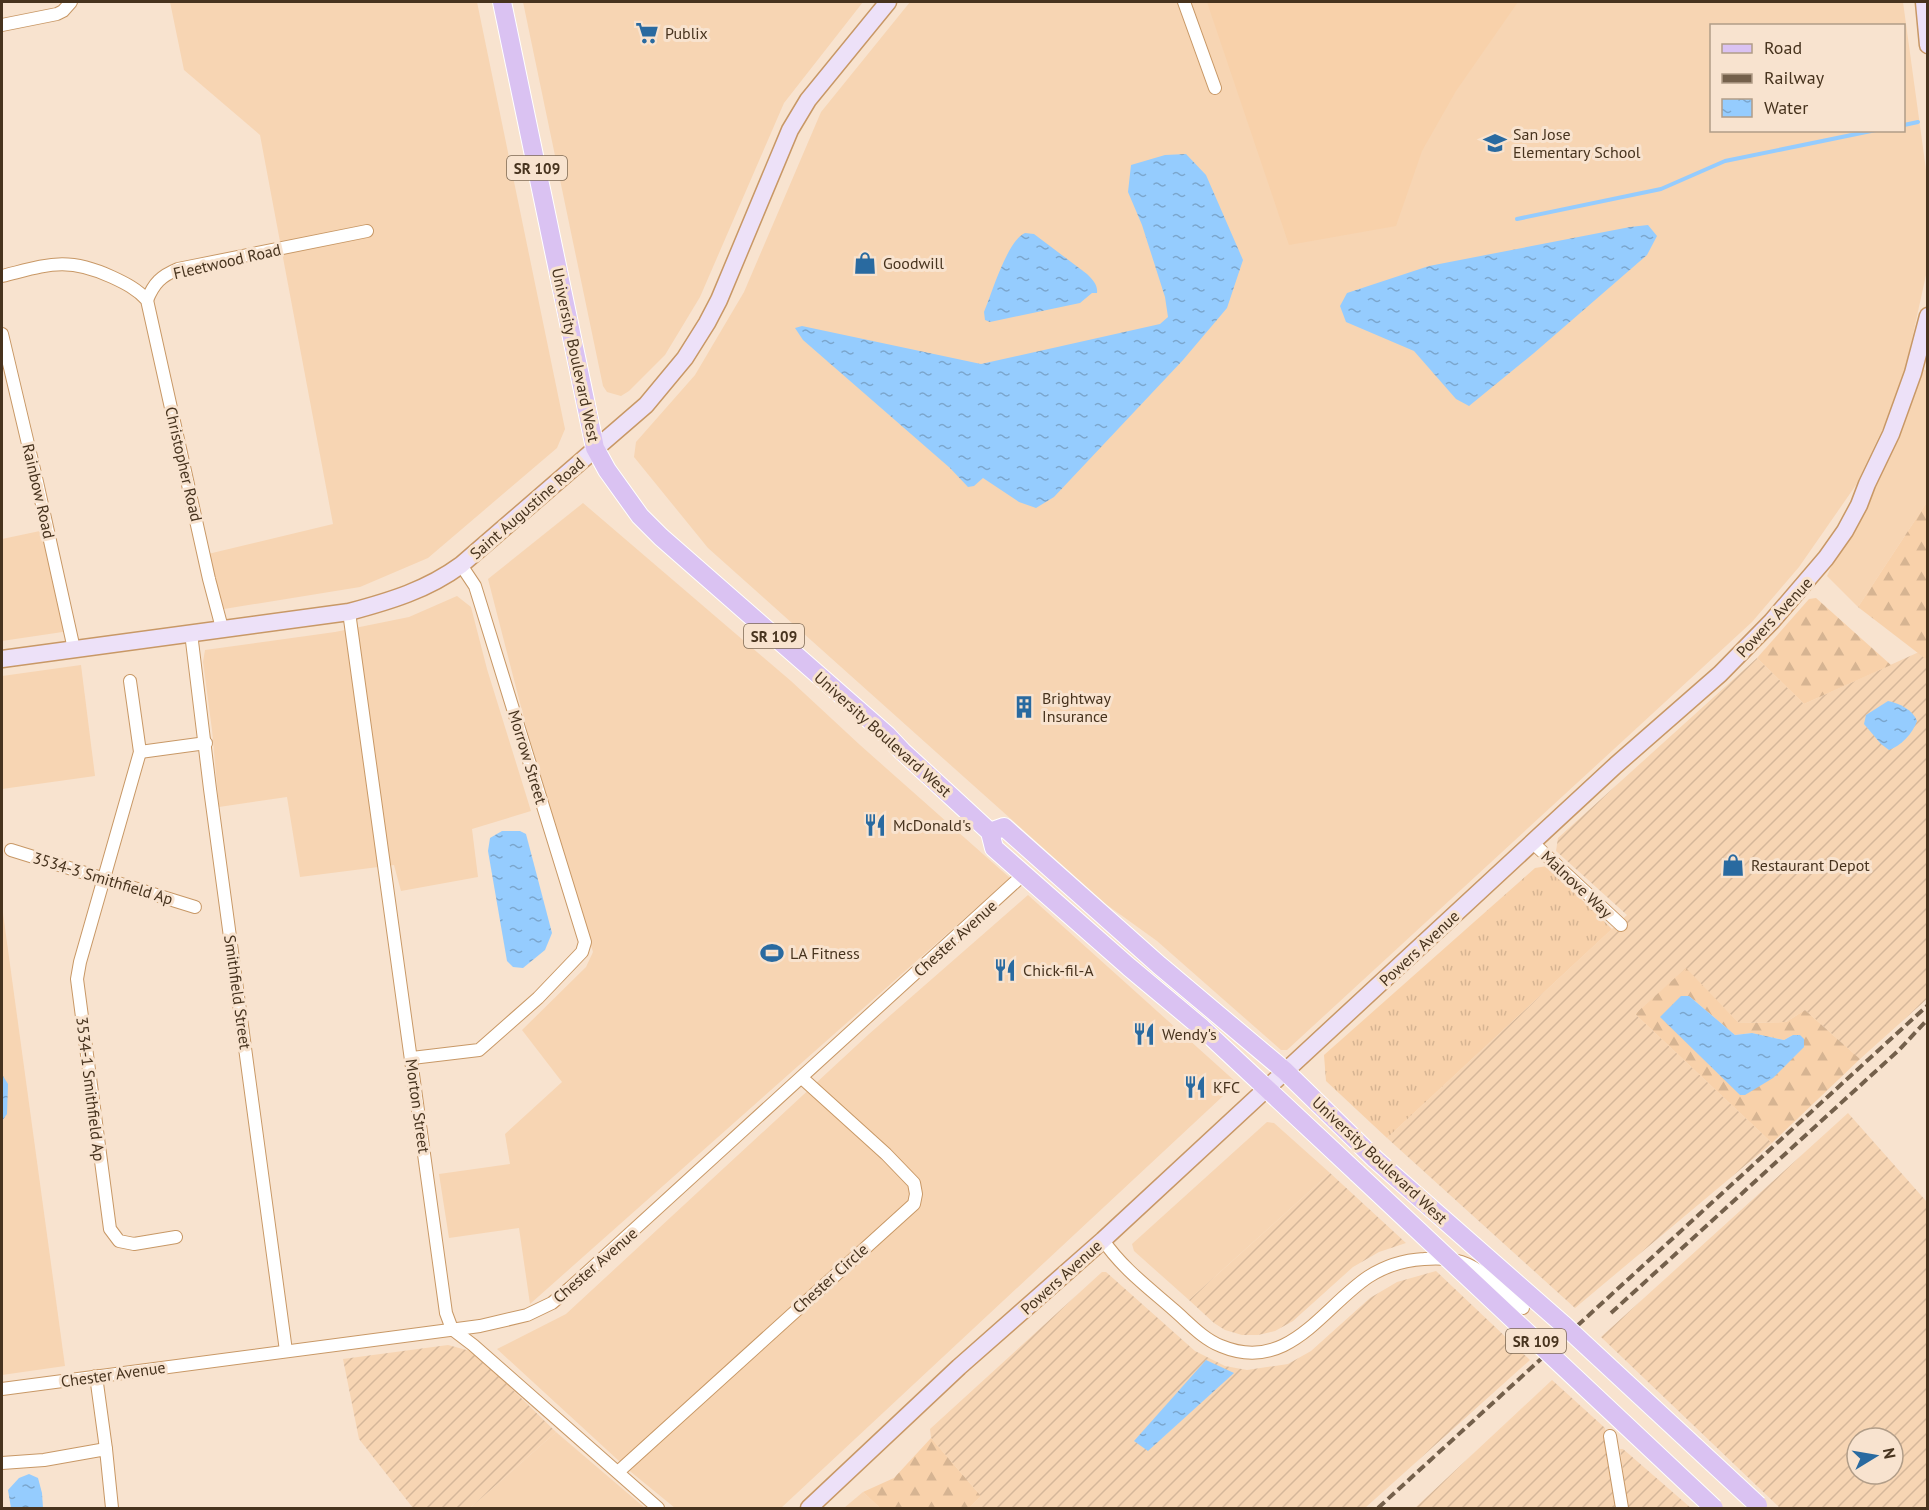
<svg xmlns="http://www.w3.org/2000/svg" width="1929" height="1510" font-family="'PT Sans',sans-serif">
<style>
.built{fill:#f7d5b3;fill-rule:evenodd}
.industrial{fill:url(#industrial-furrows);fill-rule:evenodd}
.grass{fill:url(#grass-tufts)}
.forest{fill:url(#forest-firs);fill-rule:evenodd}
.garden{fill:#f8d1aa}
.water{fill:url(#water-ripples)}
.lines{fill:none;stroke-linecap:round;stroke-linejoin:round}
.stream{stroke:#95ccfe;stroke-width:4}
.street-casing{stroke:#c89866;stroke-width:14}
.secondary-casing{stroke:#c89866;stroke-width:19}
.primary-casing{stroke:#fff;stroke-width:20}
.street{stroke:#fff;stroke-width:12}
.secondary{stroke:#ede1f8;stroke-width:16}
.primary{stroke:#dac2f2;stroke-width:18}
.rail{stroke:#74604b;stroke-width:4;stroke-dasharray:9 4.5;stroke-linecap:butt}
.primary-bridge-casing{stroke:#fff;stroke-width:20;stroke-linecap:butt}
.primary-bridge{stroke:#dac2f2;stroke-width:18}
.labels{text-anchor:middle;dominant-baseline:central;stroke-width:6;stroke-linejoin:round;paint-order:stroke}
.shield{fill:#f8e3cf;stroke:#7c6853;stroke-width:1.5}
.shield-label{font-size:15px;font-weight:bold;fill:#47331e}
.poi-label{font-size:16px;fill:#47331e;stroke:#f8e3cf;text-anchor:start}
.street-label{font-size:16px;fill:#47331e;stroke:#f8e3cf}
</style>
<defs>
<pattern id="industrial-furrows" width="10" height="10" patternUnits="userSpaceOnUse" patternTransform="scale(1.5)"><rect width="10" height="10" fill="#f7d5b3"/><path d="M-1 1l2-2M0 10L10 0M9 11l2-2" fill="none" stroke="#d5b79a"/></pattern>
<pattern id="grass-tufts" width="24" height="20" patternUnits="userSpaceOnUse" patternTransform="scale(1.5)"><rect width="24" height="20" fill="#f8d1aa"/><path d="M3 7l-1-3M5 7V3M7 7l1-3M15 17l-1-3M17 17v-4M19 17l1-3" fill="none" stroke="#d6b492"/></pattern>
<pattern id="forest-firs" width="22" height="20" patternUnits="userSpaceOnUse" patternTransform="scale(1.5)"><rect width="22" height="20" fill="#f8d1aa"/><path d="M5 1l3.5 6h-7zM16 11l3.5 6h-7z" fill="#d6b492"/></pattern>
<pattern id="water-ripples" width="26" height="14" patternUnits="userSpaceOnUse" patternTransform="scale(1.5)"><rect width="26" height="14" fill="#95ccfe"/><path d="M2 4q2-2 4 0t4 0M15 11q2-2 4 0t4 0" fill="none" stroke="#7ba6cd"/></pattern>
</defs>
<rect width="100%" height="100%" fill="#f8e3cf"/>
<g class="built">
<path d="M 170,2 L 477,2 L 565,429 L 557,448 L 428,558 L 360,587 L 224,609 L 208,554 L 333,524 L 260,135 L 184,70 Z"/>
<path d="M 523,2 L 863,2 L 784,103 L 700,297 L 665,355 L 629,391 L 621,396 L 607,392 L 603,386 Z"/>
<path d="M 910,2 L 1903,2 L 1927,177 L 1926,275 L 1903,380 L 1892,409 L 1856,485 L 1799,567 L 1752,622 L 1287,1050 L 1281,1050 L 1157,941 L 1107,905 L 708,548 L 634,457 L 636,442 L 695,375 L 744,292 L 821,112 ZM 1712,26 L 1904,26 L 1904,130 L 1712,130 Z"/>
<path d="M 1922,369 L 1928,371 L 1927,502 L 1858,607 L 1827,576 Z"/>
<path d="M 583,503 L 791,681 L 860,745 L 1010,878 L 530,1304 L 519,1228 L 449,1238 L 439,1174 L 510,1164 L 505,1134 L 562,1082 L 522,1030 L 586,967 L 593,952 L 527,730 L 488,579 Z"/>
<path d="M 54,528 L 76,630 L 2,641 L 2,539 Z"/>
<path d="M 457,596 L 471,607 L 487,669 L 531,811 L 472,829 L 478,877 L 401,891 L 394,865 L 300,877 L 287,797 L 219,807 L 212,730 L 203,662 L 205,650 L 335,632 L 409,617 Z"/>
<path d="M 81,665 L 95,776 L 2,789 L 2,676 Z"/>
<path d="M 1028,895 L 1237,1083 L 781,1508 L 675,1508 L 631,1472 L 497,1349 L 566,1314 L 869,1034 Z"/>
<path d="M 2,906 L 65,1366 L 2,1375 Z"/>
<path d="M 1267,1122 L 1274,1123 L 1330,1173 L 1189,1300 L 1134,1251 L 1132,1244 Z"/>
<path d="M 556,1432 L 645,1508 L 470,1508 Z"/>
<path d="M 863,1492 L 880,1508 L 844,1508 Z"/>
</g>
<g class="industrial">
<path d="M 1919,652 L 1927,660 L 1927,999 L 1860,1059 L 1805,1010 L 1786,1022 L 1739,1023 L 1686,969 L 1635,1014 L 1772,1143 L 1575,1308 L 1387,1138 L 1627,915 L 1556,851 L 1558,838 L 1757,658 L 1804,704 Z"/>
<path d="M 1848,1113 L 1927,1202 L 1928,1506 L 1924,1508 L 1780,1508 L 1601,1337 ZM 1857,1438 L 1893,1438 L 1893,1474 L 1857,1474 Z"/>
<path d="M 1330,1173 L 1406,1243 L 1379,1252 L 1353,1267 L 1293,1321 L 1275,1331 L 1258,1335 L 1242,1335 L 1225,1330 L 1214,1323 L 1189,1300 Z"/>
<path d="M 1436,1271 L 1530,1360 L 1365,1508 L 969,1508 L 981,1496 L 931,1438 L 930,1429 L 1102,1272 L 1106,1272 L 1195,1351 L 1225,1366 L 1247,1370 L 1288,1364 L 1311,1351 L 1370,1298 L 1397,1282 Z"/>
<path d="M 448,1345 L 474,1352 L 556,1432 L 470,1508 L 413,1508 L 359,1439 L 343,1359 Z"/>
<path d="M 1552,1380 L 1605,1428 L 1615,1508 L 1415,1508 Z"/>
<path d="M 1620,1449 L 1623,1449 L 1691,1508 L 1628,1508 Z"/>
</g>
<path class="grass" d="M 1547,866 L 1612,929 L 1387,1138 L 1326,1081 L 1324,1055 L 1535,868 Z"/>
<g class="forest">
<path d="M 1927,502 L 1927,660 L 1858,607 Z"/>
<path d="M 1816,598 L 1891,665 L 1804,704 L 1757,658 L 1809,599 Z"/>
<path d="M 1686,968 L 1739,1023 L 1786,1022 L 1805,1010 L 1860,1059 L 1772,1143 L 1635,1014 ZM 1689,996 L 1735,1035 L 1752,1033 L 1784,1040 L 1793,1035 L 1740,1095 Z"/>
<path d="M 931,1438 L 981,1496 L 969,1508 L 880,1508 L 863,1492 L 894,1478 Z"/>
</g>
<path class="garden" d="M 1207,2 L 1518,2 L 1456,91 L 1422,151 L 1396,226 L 1289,245 Z"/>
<g class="water">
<path d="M 1186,154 L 1206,175 L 1243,260 L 1227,308 L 1183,360 L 1054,497 L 1036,508 L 1019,502 L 983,478 L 974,486 L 968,487 L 950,468 L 803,340 L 795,328 L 802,326 L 981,364 L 1160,324 L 1168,317 L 1165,297 L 1142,225 L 1128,192 L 1131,165 L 1165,155 Z"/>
<path d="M 1648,225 L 1657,236 L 1647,255 L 1534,353 L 1469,406 L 1456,399 L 1414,351 L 1346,322 L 1340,306 L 1347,293 L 1429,266 L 1630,227 Z"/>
<path d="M 1025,233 L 1034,234 L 1087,274 C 1093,280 1098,285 1097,293 L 1092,293 L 1080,303 L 990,322 L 985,320 L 984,312 C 992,293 1007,241 1025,233 Z"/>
<path d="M 1888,701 C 1899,703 1913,710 1917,721 C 1913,733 1901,746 1889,750 L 1881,744 L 1864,724 L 1866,715 Z"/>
<path d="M 502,831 L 520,831 L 526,834 L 552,933 L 545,950 L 523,968 L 513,967 L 507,961 L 488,851 L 490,838 Z"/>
<path d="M 1681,996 L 1689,996 L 1735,1035 L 1752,1033 L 1784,1040 L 1793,1035 L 1800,1035 L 1804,1039 L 1804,1047 L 1773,1078 L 1745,1095 L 1740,1095 L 1660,1017 Z"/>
<path d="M 3,1076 L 8,1084 L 7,1114 L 2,1121 Z"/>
<path d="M 1206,1360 L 1234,1373 L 1148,1451 L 1134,1441 Z"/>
<path d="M 29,1474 L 38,1478 L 42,1493 L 43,1508 L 11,1508 L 8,1490 L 19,1478 Z"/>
</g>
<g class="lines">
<g class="stream">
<path d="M 1904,125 L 1918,122"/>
<path d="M 1517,219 L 1661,189 L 1725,161 L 1876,130"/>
</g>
<g class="street-casing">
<g id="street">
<path d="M 1184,2 L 1215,88"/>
<path d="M 2,25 L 57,14 L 63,11 L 71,2"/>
<path d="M 2,276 C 47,265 66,256 112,277 C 125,283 137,289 147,300 L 209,579 L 222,628"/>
<path d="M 147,300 C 154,283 161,276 178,269 L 367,231"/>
<path d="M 2,334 L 37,482 L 74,649"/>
<path d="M 349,612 L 446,1313 L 452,1329 L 473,1345 L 658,1508"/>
<path d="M 191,633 L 210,789 L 286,1351"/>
<path d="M 130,681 L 140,752 L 80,962 L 77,979 L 110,1229 L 119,1241 L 134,1244 L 176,1237"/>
<path d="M 140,752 L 206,743"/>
<path d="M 1533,843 L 1621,925"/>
<path d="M 11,850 L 195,907"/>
<path d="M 412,1058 L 479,1050 L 538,998 L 582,952 L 585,942 L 475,586 L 461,565"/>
<path d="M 1103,1240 C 1122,1268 1149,1288 1174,1310 C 1189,1323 1203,1339 1221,1346 C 1288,1374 1322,1308 1368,1277 C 1385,1266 1405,1260 1424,1259 C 1436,1258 1449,1258 1461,1262 C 1485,1270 1504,1292 1523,1308"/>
<path d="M 96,1376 L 106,1449"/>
<path d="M 2,1389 L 480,1326 L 527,1315 L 552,1303 L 570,1288 L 1024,874"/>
<path d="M 1610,1436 L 1622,1508"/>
<path d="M 2,1463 L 44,1460 L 106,1449 L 112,1508"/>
<path d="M 618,1472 L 914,1204 L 916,1194 L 914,1183 L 886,1154 L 802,1078"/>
</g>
</g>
<g class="secondary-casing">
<g id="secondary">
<path d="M 1924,2 L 1928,45"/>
<path d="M 2,659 L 349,612 C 390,601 427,590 461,565 L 646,405 L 685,358 L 707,323 L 719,300 L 790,130 L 808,100 L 888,2"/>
<path d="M 809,1508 L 959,1367 L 1103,1240 L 1616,765 L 1720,674 L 1772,621 L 1826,558 L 1845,531 L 1859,505 L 1867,484 L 1891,434 L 1913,373 L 1928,316"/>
</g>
</g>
<g class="primary-casing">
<g id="primary">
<path d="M 502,2 L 595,448 L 607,470 L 640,516 L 661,537 L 887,735 L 902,751 L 990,832 L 994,848 L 1129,967 L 1202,1028 L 1357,1173"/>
<path d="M 990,832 L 1004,827 L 1159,965 L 1285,1071 L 1375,1159 L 1565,1326"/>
</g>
</g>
<use href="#street" class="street"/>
<use href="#secondary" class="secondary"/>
<use href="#primary" class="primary"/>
<g class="rail">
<path d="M 1611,1313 L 1899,1050 L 1928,1019"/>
<path d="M 1378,1508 L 1928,1005"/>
</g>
<g class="primary-bridge-casing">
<g id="primary-bridge">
<path d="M 1357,1173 L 1714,1508"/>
<path d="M 1565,1326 L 1758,1505"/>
</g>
</g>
<use href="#primary-bridge" class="primary-bridge"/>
</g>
<defs>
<g id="supermarket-bare" transform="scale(1.8)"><path d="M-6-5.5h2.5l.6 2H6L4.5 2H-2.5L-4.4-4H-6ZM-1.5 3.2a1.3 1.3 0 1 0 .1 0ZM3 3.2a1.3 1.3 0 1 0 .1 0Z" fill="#296aa0" stroke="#f8e3cf" stroke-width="2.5" paint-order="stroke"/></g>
<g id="school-bare" transform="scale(1.8)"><path d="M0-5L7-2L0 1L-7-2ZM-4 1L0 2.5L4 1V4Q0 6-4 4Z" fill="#296aa0" stroke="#f8e3cf" stroke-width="2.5" paint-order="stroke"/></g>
<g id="shop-bare" transform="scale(1.8)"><path d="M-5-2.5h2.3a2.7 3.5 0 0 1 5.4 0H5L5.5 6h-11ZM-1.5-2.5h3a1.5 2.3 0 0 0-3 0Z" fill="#296aa0" stroke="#f8e3cf" stroke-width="2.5" paint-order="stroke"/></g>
<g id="building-bare" transform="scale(1.8)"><path d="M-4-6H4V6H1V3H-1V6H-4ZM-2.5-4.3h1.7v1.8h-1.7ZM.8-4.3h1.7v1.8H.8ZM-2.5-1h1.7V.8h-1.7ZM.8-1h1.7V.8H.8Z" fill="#296aa0" stroke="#f8e3cf" stroke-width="2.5" paint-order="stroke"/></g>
<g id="restaurant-bare" transform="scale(1.8)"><path d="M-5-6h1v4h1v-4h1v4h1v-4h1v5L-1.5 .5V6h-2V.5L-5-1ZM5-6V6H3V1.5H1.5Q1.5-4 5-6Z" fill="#296aa0" stroke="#f8e3cf" stroke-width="2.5" paint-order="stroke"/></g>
<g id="stadium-bare" transform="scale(1.8)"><path d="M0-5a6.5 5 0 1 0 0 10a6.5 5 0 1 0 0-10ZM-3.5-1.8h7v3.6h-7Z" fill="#296aa0" stroke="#f8e3cf" stroke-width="2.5" paint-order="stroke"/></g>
</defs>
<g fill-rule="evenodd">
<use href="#supermarket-bare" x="647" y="33"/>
<use href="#school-bare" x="1495" y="143"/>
<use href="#shop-bare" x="865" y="263"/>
<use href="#building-bare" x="1024" y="707"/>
<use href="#restaurant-bare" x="875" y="825"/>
<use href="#shop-bare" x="1733" y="865"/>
<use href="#stadium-bare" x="772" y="953"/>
<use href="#restaurant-bare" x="1005" y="970"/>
<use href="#restaurant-bare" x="1144" y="1034"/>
<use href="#restaurant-bare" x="1195" y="1087"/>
</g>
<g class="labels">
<g class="shield">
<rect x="507" y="156" width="60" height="24" rx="4.5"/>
<rect x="744" y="624" width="60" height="24" rx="4.5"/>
<rect x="1506" y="1329" width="60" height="24" rx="4.5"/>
</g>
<g class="shield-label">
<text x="537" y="168">SR 109</text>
<text x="774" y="636">SR 109</text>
<text x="1536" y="1341">SR 109</text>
</g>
<g class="poi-label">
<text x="665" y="33">Publix</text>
<text x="1513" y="134">San Jose<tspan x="1513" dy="18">Elementary School</tspan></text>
<text x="883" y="263">Goodwill</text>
<text x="1042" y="698">Brightway<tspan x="1042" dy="18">Insurance</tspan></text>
<text x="893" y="825">McDonald's</text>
<text x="1751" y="865">Restaurant Depot</text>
<text x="790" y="953">LA Fitness</text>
<text x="1023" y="970">Chick-fil-A</text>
<text x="1162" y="1034">Wendy's</text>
<text x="1213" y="1087">KFC</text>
</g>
<g class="street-label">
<text transform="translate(227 261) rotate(-13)">Fleetwood Road</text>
<text transform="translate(576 355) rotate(78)">University Boulevard West</text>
<text transform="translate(184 464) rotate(77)">Christopher Road</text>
<text transform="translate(39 491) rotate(77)">Rainbow Road</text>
<text transform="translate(527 508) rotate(-41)">Saint Augustine Road</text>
<text transform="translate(1774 617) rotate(-47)">Powers Avenue</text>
<text transform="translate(883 734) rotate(42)">University Boulevard West</text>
<text transform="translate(528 757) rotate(73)">Morrow Street</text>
<text transform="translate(103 878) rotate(17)">3534-3 Smithfield Ap</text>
<text transform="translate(1577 884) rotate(43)">Malnove Way</text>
<text transform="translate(955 938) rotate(-42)">Chester Avenue</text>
<text transform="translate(1419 948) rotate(-43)">Powers Avenue</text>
<text transform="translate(238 992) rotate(82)">Smithfield Street</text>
<text transform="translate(91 1089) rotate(83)">3534-1 Smithfield Ap</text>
<text transform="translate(418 1106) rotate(82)">Morton Street</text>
<text transform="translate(1380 1160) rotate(43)">University Boulevard West</text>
<text transform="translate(595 1265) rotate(-41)">Chester Avenue</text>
<text transform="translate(1061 1277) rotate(-42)">Powers Avenue</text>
<text transform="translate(830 1278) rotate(-42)">Chester Circle</text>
<text transform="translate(113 1374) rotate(-8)">Chester Avenue</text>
</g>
</g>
<rect width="1929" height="1510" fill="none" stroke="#47331e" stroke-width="6"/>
<rect x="1710" y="24" width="195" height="108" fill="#f8e3cf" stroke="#b19d88" stroke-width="1.5"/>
<rect x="1722" y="44" width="30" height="9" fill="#dac2f2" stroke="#b19d88" stroke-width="1.5"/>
<text x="1764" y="54" font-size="18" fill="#47331e">Road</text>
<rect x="1722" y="74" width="30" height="9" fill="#74604b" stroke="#b19d88" stroke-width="1.5"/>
<text x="1764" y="84" font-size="18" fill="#47331e">Railway</text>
<rect x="1722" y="99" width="30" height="18" fill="url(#water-ripples)" stroke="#b19d88" stroke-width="1.5"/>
<text x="1764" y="114" font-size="18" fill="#47331e">Water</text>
<g transform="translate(1875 1456) rotate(79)"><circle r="28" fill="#f8e3cf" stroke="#b19d88" stroke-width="1.5"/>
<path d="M0-4.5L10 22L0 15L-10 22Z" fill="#296aa0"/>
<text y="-9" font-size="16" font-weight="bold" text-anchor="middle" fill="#47331e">N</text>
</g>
</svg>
